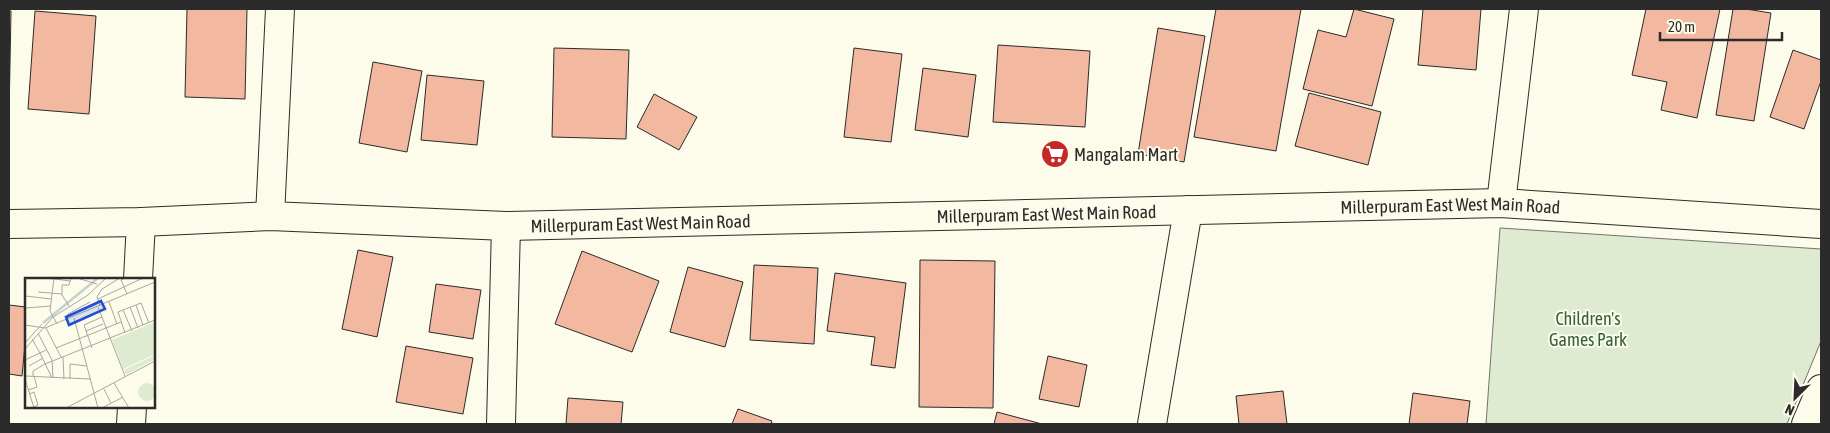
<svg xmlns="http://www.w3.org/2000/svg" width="1830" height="433" font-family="'Asap Condensed',sans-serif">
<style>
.green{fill:#deebd1;stroke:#74746e}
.building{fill:#f2b8a0;stroke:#2b2b2b}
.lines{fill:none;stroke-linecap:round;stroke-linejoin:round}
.minor-casing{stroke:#2b2b2b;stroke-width:30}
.minor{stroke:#fdfbea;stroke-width:28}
.labels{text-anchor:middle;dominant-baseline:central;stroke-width:4;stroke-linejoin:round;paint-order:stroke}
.poi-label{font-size:18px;fill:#2b2b2b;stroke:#fdfbea;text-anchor:start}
.street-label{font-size:18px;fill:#2b2b2b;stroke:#fdfbea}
.park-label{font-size:18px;fill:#34623c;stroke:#fdfbea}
.inset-river{fill:none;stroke:#c7d0d0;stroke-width:2.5}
.inset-road{fill:none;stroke:#a9a89e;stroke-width:1}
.view{fill:#1d4ed8;fill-opacity:0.15;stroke:#1d4ed8;stroke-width:2.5}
.inset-edge{fill:none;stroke:#2b2b2b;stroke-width:2.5}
</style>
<rect width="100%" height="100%" fill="#fdfbea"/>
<path class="green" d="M 1500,228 L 1821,249 L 1821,341 L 1787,424 L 1486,424 Z"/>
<g class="building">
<path d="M 187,9 L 247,9 L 245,99 L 185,97 Z"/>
<path d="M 1216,9 L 1301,9 L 1276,151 L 1194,137 Z"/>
<path d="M 1354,9 L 1394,19 L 1372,106 L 1303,89 L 1318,30 L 1346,37 Z"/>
<path d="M 1423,9 L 1481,9 L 1476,70 L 1418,65 Z"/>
<path d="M 1646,9 L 1720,9 L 1697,118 L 1661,110 L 1667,82 L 1632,75 Z"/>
<path d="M 1733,9 L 1746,9 L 1771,13 L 1754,121 L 1716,115 Z"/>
<path d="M 9,11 L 11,11 L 9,116 Z"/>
<path d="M 35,11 L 96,16 L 89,114 L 28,109 Z"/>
<path d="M 1158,28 L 1205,36 L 1184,162 L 1138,154 Z"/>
<path d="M 998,45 L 1090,51 L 1085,127 L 993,122 Z"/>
<path d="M 554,48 L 629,50 L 626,139 L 552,137 Z"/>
<path d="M 854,48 L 902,54 L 891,142 L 844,137 Z"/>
<path d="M 1793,50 L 1821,60 L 1821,81 L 1804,129 L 1770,117 Z"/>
<path d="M 373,62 L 422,71 L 407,152 L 359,143 Z"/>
<path d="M 923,68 L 976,75 L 968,137 L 915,130 Z"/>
<path d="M 427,75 L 484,81 L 477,145 L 421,140 Z"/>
<path d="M 1309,93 L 1381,112 L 1368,165 L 1295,146 Z"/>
<path d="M 654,94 L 697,117 L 679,150 L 637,127 Z"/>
<path d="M 358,250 L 393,257 L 377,337 L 342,329 Z"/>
<path d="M 582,251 L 659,281 L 632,352 L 555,324 Z"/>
<path d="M 920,260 L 995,261 L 993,408 L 919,407 Z"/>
<path d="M 754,265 L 818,268 L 814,344 L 750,340 Z"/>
<path d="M 688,267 L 743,282 L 725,347 L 670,332 Z"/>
<path d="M 835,273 L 906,283 L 895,368 L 871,365 L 875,337 L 827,331 Z"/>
<path d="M 436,284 L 481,290 L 473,339 L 429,332 Z"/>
<path d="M 9,305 L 26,307 L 26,334 L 22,376 L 9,374 Z"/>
<path d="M 406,346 L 473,358 L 463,414 L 396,402 Z"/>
<path d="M 1048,356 L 1087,365 L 1079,407 L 1039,399 Z"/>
<path d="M 1283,391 L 1287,424 L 1239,424 L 1236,396 Z"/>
<path d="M 1413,393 L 1470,401 L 1467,424 L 1409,424 Z"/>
<path d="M 568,398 L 623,402 L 621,424 L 566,424 Z"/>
<path d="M 738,409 L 772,421 L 771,424 L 732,424 Z"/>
<path d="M 997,412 L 1042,424 L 994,424 Z"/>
</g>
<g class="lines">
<g class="minor-casing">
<g id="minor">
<path d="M 1501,203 L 1524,9"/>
<path d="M 270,216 L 280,9"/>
<path id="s1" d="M 9,224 L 141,222 L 270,216 L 506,226 L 1501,203 L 1821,224"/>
<path d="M 138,279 L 141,222"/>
<path d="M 131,424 L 132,407"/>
<path d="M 501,424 L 506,226"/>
<path d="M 1152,424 L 1188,210"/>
<path d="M 1806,424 L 1821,389"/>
</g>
</g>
<use href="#minor" class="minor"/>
</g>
<defs>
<g id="supermarket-disc" transform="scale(1.4375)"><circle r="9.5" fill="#c62828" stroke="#fdfbea"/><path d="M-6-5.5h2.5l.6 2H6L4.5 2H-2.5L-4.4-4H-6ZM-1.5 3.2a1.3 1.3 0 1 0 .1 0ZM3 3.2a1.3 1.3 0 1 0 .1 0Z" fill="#fff"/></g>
</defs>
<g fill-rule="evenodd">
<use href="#supermarket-disc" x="1055" y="154"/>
</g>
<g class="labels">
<g class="poi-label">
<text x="1074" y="154">Mangalam Mart</text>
</g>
<g class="street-label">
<text stroke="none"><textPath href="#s1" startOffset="1442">Millerpuram East West Main Road</textPath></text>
<text stroke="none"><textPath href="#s1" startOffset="1038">Millerpuram East West Main Road</textPath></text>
<text stroke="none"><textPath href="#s1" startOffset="632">Millerpuram East West Main Road</textPath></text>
</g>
<g class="park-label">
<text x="1588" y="318">Children's<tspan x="1588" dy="21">Games Park</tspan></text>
</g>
</g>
<g transform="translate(25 278)">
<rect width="130" height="130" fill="#fdfbea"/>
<path d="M 130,44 L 130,76 L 98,91 L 87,62 ZM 130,77 L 130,81 L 101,97 L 99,92 ZM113 114a9 9 0 1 1 18 0a9 9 0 1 1-18 0Z" fill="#deebd1"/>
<path class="inset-river" d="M 18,45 L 73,0"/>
<path class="inset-road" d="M 23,0 L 45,3M 29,0 L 25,33 L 32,46M 52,0 L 72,6M 100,0 L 96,2 L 102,16M 13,14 L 37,16M 0,18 L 27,21M 73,21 L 118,0M 84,24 L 92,46M 111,27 L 118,47M 44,28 L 37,17 L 37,7 L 44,7 L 46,0M 75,28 L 72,19 L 77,11 L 95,0M 73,29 L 100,98M 105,29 L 113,50M 0,30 L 26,28M 98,32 L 107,53M 49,40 L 73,130M 41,43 L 43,36 L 65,24M 0,47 L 20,50 L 130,4M 21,50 L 36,79M 61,53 L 78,46M 13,55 L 27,82 L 28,100M 100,55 L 93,34 L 116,25 L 124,45M 7,61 L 15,75 L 21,72M 0,65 L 17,46M 31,70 L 96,44M 67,70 L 59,47 L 77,39M 0,71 L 28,39 L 63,17 L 81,0M 38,79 L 39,101M 0,82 L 15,75 L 27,100M 4,88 L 18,80M 0,98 L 65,101M 8,98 L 8,93 L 20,86 L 130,42M 0,101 L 9,130M 45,101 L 45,86 L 62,88M 89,105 L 104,130M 79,111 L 86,125M 3,112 L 12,109 L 9,98M 4,116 L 9,114 L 13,127 L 9,129M 41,130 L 130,83M 77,130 L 98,119"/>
<path class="view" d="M 76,23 L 80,31 L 44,47 L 41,39 Z"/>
<rect width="130" height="130" class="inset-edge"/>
</g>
<rect width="1830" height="433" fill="none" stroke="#2b2b2b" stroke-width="20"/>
<g transform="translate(1795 398) rotate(204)" stroke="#fdfbea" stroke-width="4" paint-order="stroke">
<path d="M0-4L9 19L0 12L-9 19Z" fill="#2b2b2b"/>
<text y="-8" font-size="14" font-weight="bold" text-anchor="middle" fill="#2b2b2b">N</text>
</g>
<path d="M1660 32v8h122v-8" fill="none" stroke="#2b2b2b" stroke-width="2.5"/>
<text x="1668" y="32" font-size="15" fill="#2b2b2b" stroke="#fdfbea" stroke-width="4" paint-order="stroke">20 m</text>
</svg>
